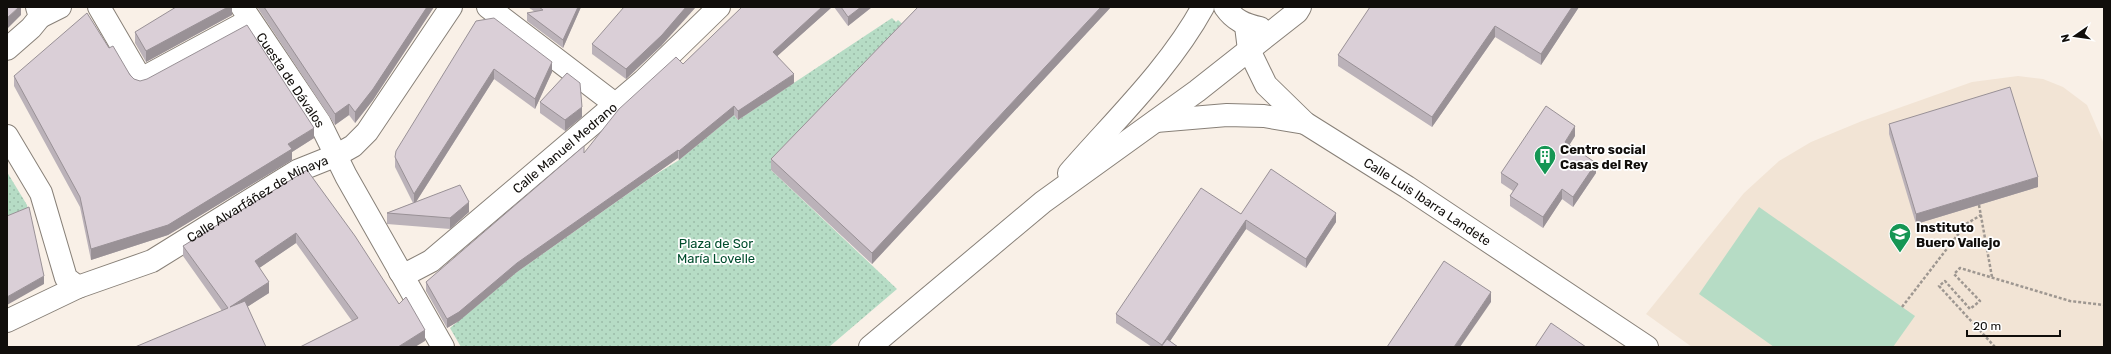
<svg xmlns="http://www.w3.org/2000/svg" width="2111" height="354" font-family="Rubik,sans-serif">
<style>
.built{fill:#f2e4d5}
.grass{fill:url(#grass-dots)}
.pitch{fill:#b6dcc5}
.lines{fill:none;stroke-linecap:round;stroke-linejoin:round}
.street-casing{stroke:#888078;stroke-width:24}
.path{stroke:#9e9791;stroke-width:2.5;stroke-dasharray:3 2;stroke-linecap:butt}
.street{stroke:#fff;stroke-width:22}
.wall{fill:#bbb2b9}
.shaded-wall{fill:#999196}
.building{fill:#dacfd7;stroke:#999196}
.labels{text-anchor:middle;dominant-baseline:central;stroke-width:3.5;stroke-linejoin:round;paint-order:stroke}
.street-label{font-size:13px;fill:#110e0b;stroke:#fff}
.poi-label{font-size:13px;font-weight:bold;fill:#110e0b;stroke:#fff;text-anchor:start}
.park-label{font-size:13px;fill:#014d2d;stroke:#fff}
</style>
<defs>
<pattern id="grass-dots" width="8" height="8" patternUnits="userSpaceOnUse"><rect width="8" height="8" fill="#b6dcc5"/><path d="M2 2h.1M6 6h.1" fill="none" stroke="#9bbca8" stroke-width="1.8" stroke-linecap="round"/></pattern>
</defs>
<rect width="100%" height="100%" fill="#f9f0e7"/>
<path class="built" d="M 2018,76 L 2043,79 L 2063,87 L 2087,105 L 2104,144 L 2104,347 L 1692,347 L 1646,314 L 1744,193 L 1779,161 L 1811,142 L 1862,121 L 1972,82 Z"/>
<g class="grass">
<path d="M 892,18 L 896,22 L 898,20 L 908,29 L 771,170 L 897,289 L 829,347 L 461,347 L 450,328 L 517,272 L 650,178 L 679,160 L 734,115 L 738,120 Z"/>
<path d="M 7,172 L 27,205 L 29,215 L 7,224 Z"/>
</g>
<path class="pitch" d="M 1759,207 L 1915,316 L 1893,347 L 1774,347 L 1699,294 Z"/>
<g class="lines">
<g class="street-casing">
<g id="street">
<path d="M 99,7 L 141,79 L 250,20"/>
<path id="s1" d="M 242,7 L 320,123 L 346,176 L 443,347"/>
<path d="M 488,7 L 615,104"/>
<path d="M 1225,7 C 1234,20 1245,25 1260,28"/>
<path d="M 40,17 L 60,7"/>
<path id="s2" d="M 1246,26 L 1249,50 L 1266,85 L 1305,123 L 1407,187 L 1647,347"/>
<path d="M 7,49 L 31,28 L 40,17 L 37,7"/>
<path d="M 1156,121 L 1227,115 L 1264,116 L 1305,123"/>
<path d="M 7,136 L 41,193 L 66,278 L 78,287"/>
<path d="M 1069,173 C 1115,120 1169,69 1203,7"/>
<path id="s3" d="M 400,272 L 410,272 L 431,261 L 643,81 L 719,7"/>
<path id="s4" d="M 7,321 L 78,287 L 152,261 L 297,171 L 337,155 L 353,146 L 367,132 L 451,7"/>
<path d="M 870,347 L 1043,202 L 1197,91 L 1297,12 L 1300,7"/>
</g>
</g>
<g class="path">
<path d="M 1979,205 L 1992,277"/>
<path d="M 1902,307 L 1966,224 L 1981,215"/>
<path d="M 1995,347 L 1939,286 L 1945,281 L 1970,309 L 1980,301 L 1954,274 L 1960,268 L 2070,301 L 2104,305"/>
</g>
<use href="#street" class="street"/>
</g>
<g class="wall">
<path d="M 232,7 L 232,15 L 146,62 L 135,43 L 135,32 Z"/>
<path d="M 257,7 L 434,7 L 373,100 L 355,123 L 349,115 L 335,125 Z"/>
<path d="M 528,7 L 581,7 L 563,48 L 527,21 L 527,13 L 535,12 Z"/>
<path d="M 742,7 L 832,7 L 777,56 L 794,83 L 738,120 L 734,115 L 679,160 L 678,158 L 517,272 L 459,321 L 447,328 L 426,291 L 426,282 L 584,153 L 683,64 Z"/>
<path d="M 834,7 L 872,7 L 848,26 Z"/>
<path d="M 918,7 L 1111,7 L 872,264 L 771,170 L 771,159 Z"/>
<path d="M 1579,7 L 1541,65 L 1495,37 L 1432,127 L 1338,66 L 1338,55 Z"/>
<path d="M 476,21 L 552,72 L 535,109 L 494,79 L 416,202 L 469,212 L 450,229 L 387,224 L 387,213 L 413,203 L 395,167 L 395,157 Z"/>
<path d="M 592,44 L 662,45 L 626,79 L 592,54 Z"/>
<path d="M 109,48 L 134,79 L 314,138 L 292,152 L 292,160 L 168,235 L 91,260 L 80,207 L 14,86 L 14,76 Z"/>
<path d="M 540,102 L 582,117 L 565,131 L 540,113 Z"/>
<path d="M 1889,124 L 2038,187 L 1916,224 L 1889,134 Z"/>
<path d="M 1575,136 L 1569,145 L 1596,173 L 1573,207 L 1562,199 L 1543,228 L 1510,206 L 1510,196 L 1513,191 L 1501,183 L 1501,173 Z"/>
<path d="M 307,170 L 399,304 L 425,341 L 352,321 L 296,243 L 259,268 L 269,293 L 247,307 L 222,311 L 183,256 L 183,246 Z"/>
<path d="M 1241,214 L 1336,222 L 1306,268 L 1246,229 L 1170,341 L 1178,347 L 1152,347 L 1116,323 L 1116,314 Z"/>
</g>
<g class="shaded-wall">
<path d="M 19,7 L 21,7 L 21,15 L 7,29 L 7,18 Z"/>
<path d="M 228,7 L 232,7 L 232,15 L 146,62 L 146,51 Z"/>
<path d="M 427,7 L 434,7 L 373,100 L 355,123 L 355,112 Z"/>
<path d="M 578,7 L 581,7 L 563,48 L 563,40 Z"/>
<path d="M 686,7 L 696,7 L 662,45 L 626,79 L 626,69 Z"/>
<path d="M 822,7 L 832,7 L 773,60 L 773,52 Z"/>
<path d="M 861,7 L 872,7 L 848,26 L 848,17 Z"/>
<path d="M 1101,7 L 1111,7 L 872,264 L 872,253 Z"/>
<path d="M 1572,7 L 1579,7 L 1541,65 L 1541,54 Z"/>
<path d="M 1495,26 L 1495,37 L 1432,127 L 1432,117 Z"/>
<path d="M 552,62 L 552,72 L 535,109 L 535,99 Z"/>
<path d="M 494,69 L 494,79 L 414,205 L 414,194 Z"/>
<path d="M 794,74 L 794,83 L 738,120 L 738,111 Z"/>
<path d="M 349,104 L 349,115 L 335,125 L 335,114 Z"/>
<path d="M 734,106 L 734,115 L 679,160 L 679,151 Z"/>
<path d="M 582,107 L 582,117 L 565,131 L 565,120 Z"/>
<path d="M 1575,126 L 1575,136 L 1565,152 L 1565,142 Z"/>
<path d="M 314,128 L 314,138 L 292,152 L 292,160 L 168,235 L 91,260 L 91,249 L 288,144 Z"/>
<path d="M 678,150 L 678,158 L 517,272 L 459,321 L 447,328 L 447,319 L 517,263 Z"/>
<path d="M 1596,163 L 1596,173 L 1573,207 L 1573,197 Z"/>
<path d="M 2038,177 L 2038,187 L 1916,224 L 1916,214 Z"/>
<path d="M 1562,189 L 1562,199 L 1543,228 L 1543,217 Z"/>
<path d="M 469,202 L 469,212 L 450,229 L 450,218 Z"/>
<path d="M 1336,213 L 1336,222 L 1306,268 L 1306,259 Z"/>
<path d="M 1246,220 L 1246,229 L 1166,347 L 1162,345 Z"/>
<path d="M 296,233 L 296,243 L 255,271 L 255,261 Z"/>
<path d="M 44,276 L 44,284 L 7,305 L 7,297 Z"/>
<path d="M 269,282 L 269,293 L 230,318 L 230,307 Z"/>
<path d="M 1491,292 L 1491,302 L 1460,347 L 1454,347 Z"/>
<path d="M 425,330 L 425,341 L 415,347 L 398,347 Z"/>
</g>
<g class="building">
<path d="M 7,7 L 19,7 L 7,18 Z"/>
<path d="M 176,7 L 228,7 L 146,51 L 135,32 Z"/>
<path d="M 264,7 L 427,7 L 373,89 L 355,112 L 349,104 L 335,114 Z"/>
<path d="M 539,7 L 578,7 L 563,40 L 527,13 L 543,10 Z"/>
<path d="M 624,7 L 686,7 L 662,35 L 626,69 L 592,44 Z"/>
<path d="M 742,7 L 822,7 L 773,52 L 794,74 L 738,111 L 734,106 L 679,151 L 678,150 L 517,263 L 459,312 L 447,319 L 426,282 L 584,146 L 584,153 L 619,109 L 676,57 L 683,64 Z"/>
<path d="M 841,7 L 861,7 L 848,17 Z"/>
<path d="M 918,7 L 1101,7 L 872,253 L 771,159 Z"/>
<path d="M 1370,7 L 1572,7 L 1541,54 L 1495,26 L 1432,117 L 1338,55 Z"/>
<path d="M 87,13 L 109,48 L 113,46 L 130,75 L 134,79 L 140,81 L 147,79 L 247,25 L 314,128 L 288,144 L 292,149 L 168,225 L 91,249 L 80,197 L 14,76 Z"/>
<path d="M 494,18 L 552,62 L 535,99 L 494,69 L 414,194 L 397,161 L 395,157 L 396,151 L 476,21 Z"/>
<path d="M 567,73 L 580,83 L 582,107 L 565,120 L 540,102 Z"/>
<path d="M 2010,87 L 2038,177 L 1916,214 L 1889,124 Z"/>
<path d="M 1546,106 L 1575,126 L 1565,142 L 1596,163 L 1573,197 L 1562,189 L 1543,217 L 1510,196 L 1518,184 L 1501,173 Z"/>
<path d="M 1271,169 L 1336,213 L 1306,259 L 1246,220 L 1162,345 L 1116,314 L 1201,188 L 1241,214 Z"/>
<path d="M 307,170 L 355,236 L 399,304 L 406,297 L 425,330 L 398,347 L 300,347 L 358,318 L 296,233 L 255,261 L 269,282 L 230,307 L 245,301 L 266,347 L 135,347 L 228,308 L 183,246 Z"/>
<path d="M 460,185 L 469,202 L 450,218 L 387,213 Z"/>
<path d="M 29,207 L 44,276 L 7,297 L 7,216 Z"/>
<path d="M 1444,261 L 1491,292 L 1454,347 L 1387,347 Z"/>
<path d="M 1551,323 L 1586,347 L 1535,347 Z"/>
<path d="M 1167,339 L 1178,347 L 1161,347 Z"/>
</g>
<defs>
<g id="building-pin" transform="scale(1.15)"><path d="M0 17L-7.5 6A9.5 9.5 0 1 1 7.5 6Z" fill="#159654" stroke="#fff"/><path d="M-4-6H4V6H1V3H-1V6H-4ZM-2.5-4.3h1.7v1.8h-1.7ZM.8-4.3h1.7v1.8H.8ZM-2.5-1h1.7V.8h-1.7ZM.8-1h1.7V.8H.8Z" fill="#fff"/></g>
<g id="university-pin" transform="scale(1.15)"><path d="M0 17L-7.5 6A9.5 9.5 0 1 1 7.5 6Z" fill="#159654" stroke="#fff"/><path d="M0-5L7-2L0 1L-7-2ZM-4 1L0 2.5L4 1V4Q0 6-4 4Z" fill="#fff"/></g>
</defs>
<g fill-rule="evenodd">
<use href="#building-pin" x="1545" y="156"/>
<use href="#university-pin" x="1900" y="234"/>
</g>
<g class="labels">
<g class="street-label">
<text stroke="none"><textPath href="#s1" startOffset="88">Cuesta de Dávalos</textPath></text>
<text stroke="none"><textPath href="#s3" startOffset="209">Calle Manuel Medrano</textPath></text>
<text stroke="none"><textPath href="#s4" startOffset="280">Calle Alvarfáñez de Minaya</textPath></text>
<text stroke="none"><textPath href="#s2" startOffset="263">Calle Luis Ibarra Landete</textPath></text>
</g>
<g class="poi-label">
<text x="1560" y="149">Centro social<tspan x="1560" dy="15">Casas del Rey</tspan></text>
<text x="1916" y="227">Instituto<tspan x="1916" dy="15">Buero Vallejo</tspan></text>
</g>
<g class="park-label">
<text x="716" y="243">Plaza de Sor<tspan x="716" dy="15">María Lovelle</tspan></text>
</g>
</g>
<rect width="2111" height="354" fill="none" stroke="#110e0b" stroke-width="16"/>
<g transform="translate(2075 36) rotate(257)" stroke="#ffffff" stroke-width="3" paint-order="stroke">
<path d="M0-3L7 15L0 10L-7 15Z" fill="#110e0b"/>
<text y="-6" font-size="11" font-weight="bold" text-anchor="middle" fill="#110e0b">N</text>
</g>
<path d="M1967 330v6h93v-6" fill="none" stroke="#110e0b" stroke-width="2"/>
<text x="1973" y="330" font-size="12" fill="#110e0b" stroke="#ffffff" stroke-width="3" paint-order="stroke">20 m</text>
</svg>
